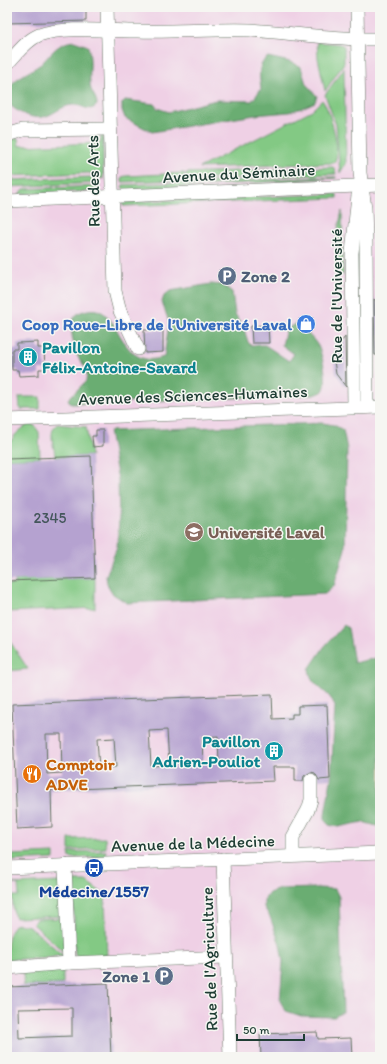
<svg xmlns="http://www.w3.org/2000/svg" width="387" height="1064" font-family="Itim,sans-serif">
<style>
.built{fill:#efd0e5}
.green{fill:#83c984;stroke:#51835c}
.forest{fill:#6aad72;stroke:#447553}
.building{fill:#b5a2d0;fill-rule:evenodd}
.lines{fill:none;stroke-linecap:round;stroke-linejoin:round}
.minor-casing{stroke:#677665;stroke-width:14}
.minor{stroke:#fff;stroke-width:13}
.labels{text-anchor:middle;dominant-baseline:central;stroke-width:3;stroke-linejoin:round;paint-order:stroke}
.number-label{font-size:15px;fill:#44565b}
.street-label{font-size:17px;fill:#1f3d34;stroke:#f6f6f2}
.service-label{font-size:17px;font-weight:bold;fill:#4e5e75;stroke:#f6f6f2;text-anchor:start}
.shop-label{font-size:17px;font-weight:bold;fill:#366cbe;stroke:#f6f6f2;text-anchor:end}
.culture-label{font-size:17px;font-weight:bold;fill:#0d838f;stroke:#f6f6f2;text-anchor:start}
.education-label{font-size:17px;font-weight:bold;fill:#785e54;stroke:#f6f6f2;text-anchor:start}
.food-label{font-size:17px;font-weight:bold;fill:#c56008;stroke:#f6f6f2;text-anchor:start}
.transit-label{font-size:17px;font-weight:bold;fill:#164399;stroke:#f6f6f2}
</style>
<rect width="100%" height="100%" fill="#f6f6f2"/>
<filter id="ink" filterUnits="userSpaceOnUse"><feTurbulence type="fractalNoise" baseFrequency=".025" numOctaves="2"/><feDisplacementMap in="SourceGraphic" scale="8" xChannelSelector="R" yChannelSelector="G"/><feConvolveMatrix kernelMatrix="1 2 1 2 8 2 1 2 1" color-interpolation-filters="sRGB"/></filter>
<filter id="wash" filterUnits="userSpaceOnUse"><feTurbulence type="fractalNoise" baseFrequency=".012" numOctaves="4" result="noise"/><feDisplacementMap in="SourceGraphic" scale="16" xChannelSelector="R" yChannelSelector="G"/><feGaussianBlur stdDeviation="0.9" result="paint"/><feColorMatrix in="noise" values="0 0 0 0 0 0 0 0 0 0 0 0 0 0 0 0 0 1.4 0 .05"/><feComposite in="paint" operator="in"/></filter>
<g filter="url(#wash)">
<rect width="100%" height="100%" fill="#eedfbf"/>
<rect class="built" x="7" y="7" width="373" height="1050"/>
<g class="green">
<path d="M 317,42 L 340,44 L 344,46 L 344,63 L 325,91 L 318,58 Z"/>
<path d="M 344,68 L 346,163 L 340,173 L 336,125 L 325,95 Z"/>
<path d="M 322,100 C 330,108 342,153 334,163 L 199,168 L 312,110 Z"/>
<path d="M 103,135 L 103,179 L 89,173 L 7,176 L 7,141 L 18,138 L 19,146 L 100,143 L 101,136 Z"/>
<path d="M 333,167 L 335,169 L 336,174 L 186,180 L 186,173 Z"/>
<path d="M 184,173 L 184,180 L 122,182 L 122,177 L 126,176 Z"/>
<path d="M 90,177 L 99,183 L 7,187 L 7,180 Z"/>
<path d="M 336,177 L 336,178 L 125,190 L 122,187 L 123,185 Z"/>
<path d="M 99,186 L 98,191 L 19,194 L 24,189 Z"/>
<path d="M 337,194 L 337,198 L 123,206 L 123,202 Z"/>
<path d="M 342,211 L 343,275 L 337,275 L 337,234 Z"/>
<path d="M 19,397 L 40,397 L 40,409 L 20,409 Z"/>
<path d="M 57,424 L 86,427 L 91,456 L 55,457 C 55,446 47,433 57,424 Z"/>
<path d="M 28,425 L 34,425 L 39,432 L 40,458 L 7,459 C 7,443 14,433 28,425 Z"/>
<path d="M 95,578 L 95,608 L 7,612 L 7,585 L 15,584 L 15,580 Z"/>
<path d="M 7,637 L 28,669 L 7,671 Z"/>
<path d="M 105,838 L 106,848 L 69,850 L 69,839 Z"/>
<path d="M 106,851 L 105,857 L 70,858 L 69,852 Z"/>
<path d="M 54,853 L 54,859 L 11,861 L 11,855 Z"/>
<path d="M 73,881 L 86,881 L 105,895 L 107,955 L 78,957 L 75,954 Z"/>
<path d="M 62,882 L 63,916 L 16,918 L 14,915 L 12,896 L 19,896 L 18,884 L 12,884 Z"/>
<path d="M 63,918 L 65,953 L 33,924 L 37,919 Z"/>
<path d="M 19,924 L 29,926 L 64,956 L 7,960 C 7,948 7,934 14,925 Z"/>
<path d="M 63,970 L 63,984 L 24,986 L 23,971 Z"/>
</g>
<g class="forest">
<path d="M 74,41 L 88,46 C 92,63 89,69 90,84 C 90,93 97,96 97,105 C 89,114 83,104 72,105 C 63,106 58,111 49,115 C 35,122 17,113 7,102 C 4,79 28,75 42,63 C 53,52 57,43 74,41 Z"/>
<path d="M 268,57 L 290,62 L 301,67 L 306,84 L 317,96 L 315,102 L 302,108 L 289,112 L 255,115 L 152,132 L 125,118 L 122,110 L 122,103 L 125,100 L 154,104 L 157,108 L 169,112 L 216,100 L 252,101 L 261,89 C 260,77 256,65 268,57 Z"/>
<path d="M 211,284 L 223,285 L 232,292 L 235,314 L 243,326 L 248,342 L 251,345 L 265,345 L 289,361 L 294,354 L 282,345 L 286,329 L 295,324 C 302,327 314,339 318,346 C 322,353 330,386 322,392 C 320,393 316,394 313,395 L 71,404 L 68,399 L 86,381 C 86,378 87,375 87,372 C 85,365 79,360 76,353 C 73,342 66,318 81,312 C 124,295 113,374 164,357 L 169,322 L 162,302 L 164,296 L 170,291 Z"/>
<path d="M 323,423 L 334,425 L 343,430 L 347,449 L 345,549 L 334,586 L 325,594 L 127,603 L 113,594 L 107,584 L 106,576 L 117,547 L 119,521 L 118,480 L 109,431 Z"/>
<path d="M 344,625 L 348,628 L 354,663 L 380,657 L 380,827 L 363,822 L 338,827 L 329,825 L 325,821 L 325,814 L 331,780 L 335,706 C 330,690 310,687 309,669 L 324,647 Z"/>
<path d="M 318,888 L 335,889 L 339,897 L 343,1012 L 334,1017 L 301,1016 L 286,1011 L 280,1001 L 283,961 L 280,944 L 270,917 L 264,907 L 264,900 L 269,893 L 280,889 Z"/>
</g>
<g id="blocks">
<g class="building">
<path d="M 7,7 L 86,7 L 86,21 L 7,23 Z"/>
<path d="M 374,299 L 380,306 L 380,355 L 375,355 Z"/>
<path d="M 268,325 L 269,343 L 252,343 L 251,326 Z"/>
<path d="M 144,330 L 163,330 L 163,352 L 145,353 Z"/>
<path d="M 345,337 L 346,387 L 336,374 L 334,361 L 334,354 L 337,347 Z"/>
<path d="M 38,342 L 38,348 L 44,348 L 45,369 L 39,369 L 39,375 L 19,376 L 18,370 L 12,370 L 12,349 L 17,349 L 17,343 Z"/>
<path d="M 96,430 L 103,430 L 103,446 L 93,447 L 92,436 L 96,436 Z"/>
<path d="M 91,456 L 95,578 L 7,581 L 7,459 Z"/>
<path d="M 272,694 L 273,719 L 292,718 L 292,714 L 298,714 L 298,706 L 327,705 L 330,779 L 319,780 L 315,773 L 311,772 L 304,776 L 303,781 L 295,781 L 295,767 L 273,767 L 274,781 L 51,790 L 52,827 L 17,829 L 12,704 ZM 167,730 L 169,765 L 151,766 L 149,731 ZM 46,734 L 61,734 L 62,773 L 47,774 ZM 218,736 L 219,763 L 203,763 L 202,737 ZM 114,738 L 116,767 L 99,768 L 97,739 Z"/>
<path d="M 108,983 L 111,1057 L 7,1057 L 7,987 ZM 72,1008 L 72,1036 L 19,1038 L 18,1009 Z"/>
<path d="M 317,1032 L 318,1039 L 351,1038 L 352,1057 L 261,1057 L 260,1034 Z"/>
</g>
</g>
</g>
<g filter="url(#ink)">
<use href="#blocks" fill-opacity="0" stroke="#677665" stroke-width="1"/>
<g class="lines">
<g class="minor-casing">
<g id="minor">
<path d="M 107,7 L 115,291 L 120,311 L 138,349"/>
<path d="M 357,7 L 360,173 L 365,208 L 366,240 L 367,407"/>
<path d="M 10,61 C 18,52 27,40 39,35 C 63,26 112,31 138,31 C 175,32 213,29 250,30 C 294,33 336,40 380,39"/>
<path d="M 7,135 L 23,130 L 110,129"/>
<path d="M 7,201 L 380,185"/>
<path d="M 354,407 L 352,253 L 358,195"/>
<path d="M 7,420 L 380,407"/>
<path d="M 293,856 L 293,837 L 308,810 L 311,800 L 311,780"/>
<path d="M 223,859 L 230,1057"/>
<path d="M 65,865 L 69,963"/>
<path d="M 7,868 L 380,853"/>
<path d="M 7,968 L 69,963 L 226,957"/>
</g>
</g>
<use href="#minor" class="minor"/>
</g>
</g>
<defs>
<g id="parking-disc" transform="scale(1)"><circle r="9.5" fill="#5c6f8a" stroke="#f6f6f2"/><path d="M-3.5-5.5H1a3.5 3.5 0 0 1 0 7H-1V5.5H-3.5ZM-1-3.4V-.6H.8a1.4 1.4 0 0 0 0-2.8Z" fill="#fff"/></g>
<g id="shop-disc" transform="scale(1)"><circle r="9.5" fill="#3f7fe0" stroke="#f6f6f2"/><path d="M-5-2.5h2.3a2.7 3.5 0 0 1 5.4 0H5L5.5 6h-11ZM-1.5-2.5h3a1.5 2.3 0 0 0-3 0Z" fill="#fff"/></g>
<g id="building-disc" transform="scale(1)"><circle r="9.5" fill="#0f9aa8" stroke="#f6f6f2"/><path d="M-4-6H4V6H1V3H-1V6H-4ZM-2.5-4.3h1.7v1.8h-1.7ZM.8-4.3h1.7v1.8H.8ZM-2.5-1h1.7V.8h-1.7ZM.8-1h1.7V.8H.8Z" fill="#fff"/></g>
<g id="university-disc" transform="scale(1)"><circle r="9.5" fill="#8d6e63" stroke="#f6f6f2"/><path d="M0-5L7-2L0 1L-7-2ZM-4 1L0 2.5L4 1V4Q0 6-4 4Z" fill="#fff"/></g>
<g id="restaurant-disc" transform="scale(1)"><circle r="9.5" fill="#e8710a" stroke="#f6f6f2"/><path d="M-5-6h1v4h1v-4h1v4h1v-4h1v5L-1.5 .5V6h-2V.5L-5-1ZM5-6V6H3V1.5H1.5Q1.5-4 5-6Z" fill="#fff"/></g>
<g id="bus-disc" transform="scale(1)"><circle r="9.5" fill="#1a4fb4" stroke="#f6f6f2"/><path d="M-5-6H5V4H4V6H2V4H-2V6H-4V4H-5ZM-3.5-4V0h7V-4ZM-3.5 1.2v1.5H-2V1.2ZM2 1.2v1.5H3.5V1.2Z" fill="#fff"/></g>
</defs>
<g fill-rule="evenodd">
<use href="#parking-disc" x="227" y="276"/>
<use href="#shop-disc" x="306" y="324"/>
<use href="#building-disc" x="28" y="357"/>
<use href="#university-disc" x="194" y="532"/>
<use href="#building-disc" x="274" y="751"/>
<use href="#restaurant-disc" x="32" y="774"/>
<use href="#bus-disc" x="94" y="868"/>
<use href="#parking-disc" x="164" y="976"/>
</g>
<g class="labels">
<g class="number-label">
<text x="50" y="518">2345</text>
</g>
<g class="street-label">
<text transform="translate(239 173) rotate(-3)">Avenue du Séminaire</text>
<text transform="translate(93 181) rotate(-91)">Rue des Arts</text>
<text transform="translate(336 296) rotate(-90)">Rue de l'Université</text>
<text transform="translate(193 395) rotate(-2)">Avenue des Sciences-Humaines</text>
<text transform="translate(193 843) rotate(-2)">Avenue de la Médecine</text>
<text transform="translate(209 959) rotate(-92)">Rue de l'Agriculture</text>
</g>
<g class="service-label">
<text x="241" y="276">Zone 2</text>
<text x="150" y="976" text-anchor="end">Zone 1</text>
</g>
<g class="shop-label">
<text x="292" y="324">Coop Roue-Libre de l’Université Laval</text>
</g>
<g class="culture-label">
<text x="42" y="347">Pavillon<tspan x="42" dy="20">Félix-Antoine-Savard</tspan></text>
<text x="260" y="741" text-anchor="end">Pavillon<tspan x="260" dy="20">Adrien-Pouliot</tspan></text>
</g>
<g class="education-label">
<text x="208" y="532">Université Laval</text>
</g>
<g class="food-label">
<text x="46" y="764">Comptoir<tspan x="46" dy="20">ADVE</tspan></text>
</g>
<g class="transit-label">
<text x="94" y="891">Médecine/1557</text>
</g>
</g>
<rect width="387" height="1064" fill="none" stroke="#f6f6f2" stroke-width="24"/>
<path d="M237 1034v6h67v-6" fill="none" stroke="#1f3d34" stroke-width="2"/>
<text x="243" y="1034" font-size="12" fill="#1f3d34" stroke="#f6f6f2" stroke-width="3" paint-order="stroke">50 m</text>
</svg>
